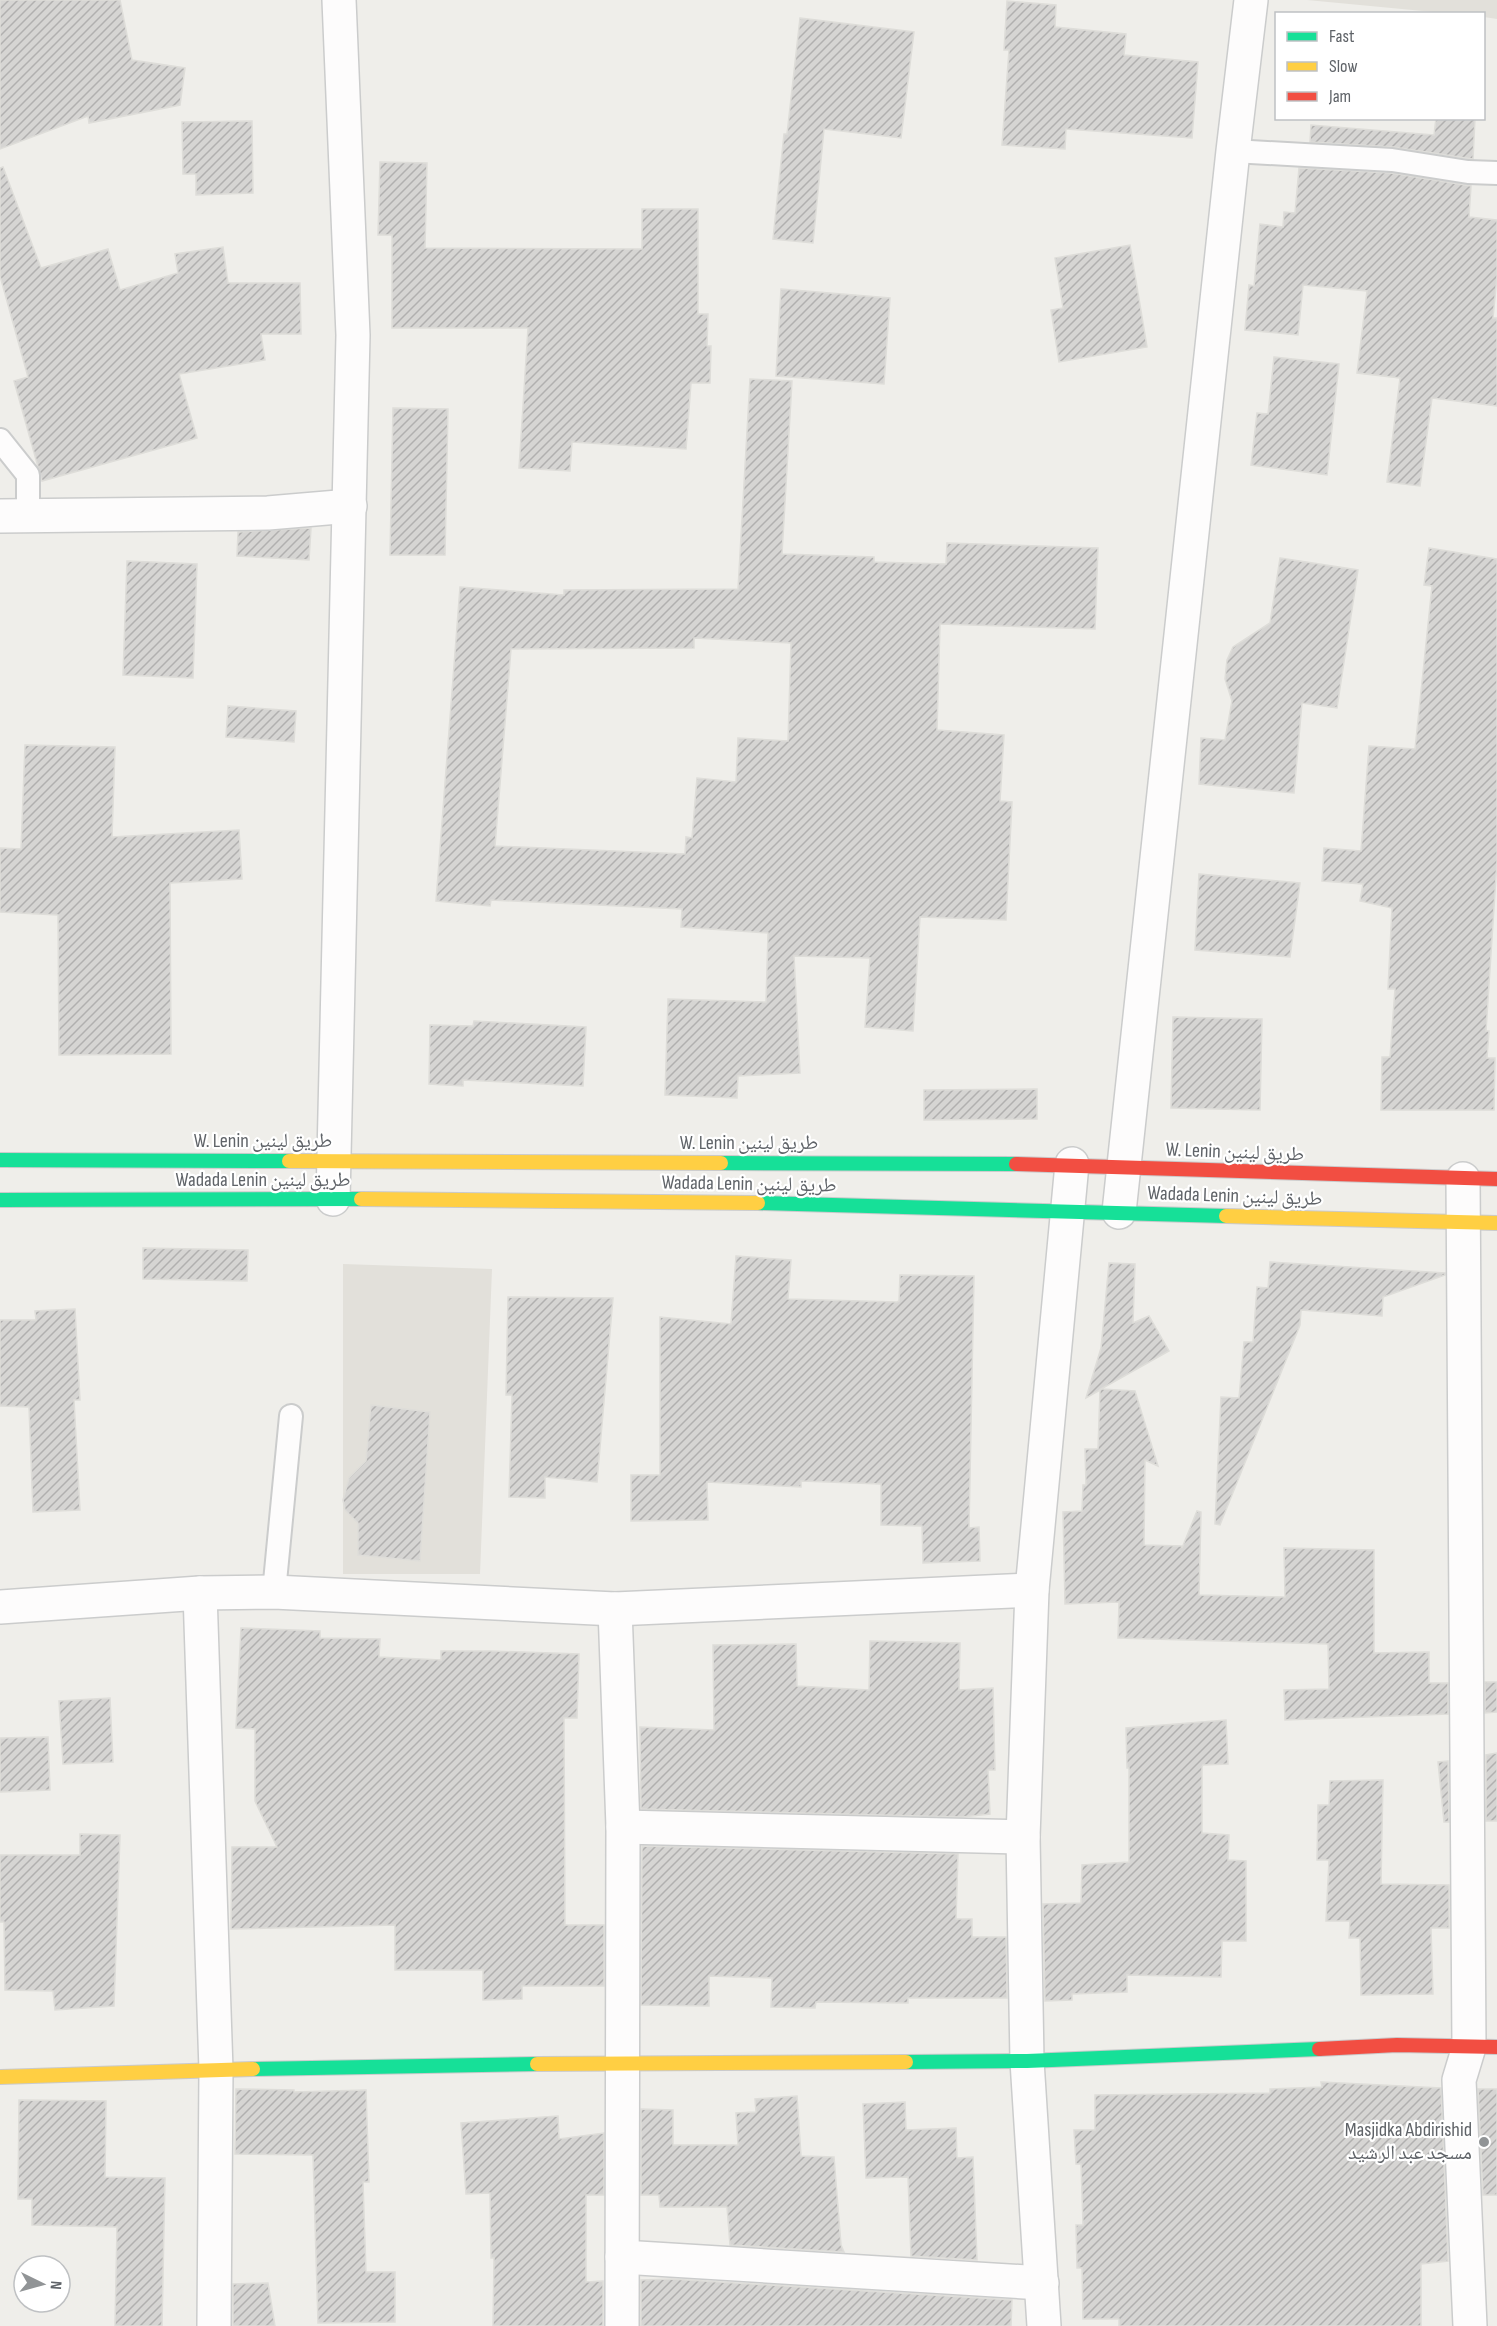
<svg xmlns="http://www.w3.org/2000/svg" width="1497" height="2326" font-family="'Sofia Sans Condensed','Noto Naskh Arabic',sans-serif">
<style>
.education{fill:#e2e0da}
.building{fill:url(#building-hatch);stroke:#deddd9;stroke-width:1.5;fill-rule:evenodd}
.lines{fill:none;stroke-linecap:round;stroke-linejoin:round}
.lane-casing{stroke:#cbcccc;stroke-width:26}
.street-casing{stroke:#cbcccc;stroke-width:36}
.fast-casing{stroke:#cacacb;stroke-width:16}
.slow-casing{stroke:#cacacb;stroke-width:16}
.jam-casing{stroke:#cacacb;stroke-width:16}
.lane{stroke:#fdfcfc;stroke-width:22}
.street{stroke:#fdfcfc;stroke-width:33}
.fast{stroke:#16e098;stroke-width:14}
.slow{stroke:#ffcf43;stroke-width:14}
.jam{stroke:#f24e42;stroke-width:14}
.poi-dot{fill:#919496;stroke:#fff;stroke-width:2}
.labels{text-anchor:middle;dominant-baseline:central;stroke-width:4.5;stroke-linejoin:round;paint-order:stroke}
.street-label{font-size:20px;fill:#5f6368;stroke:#fff}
.poi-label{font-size:20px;fill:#5f6368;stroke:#fff;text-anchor:end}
</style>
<defs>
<pattern id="building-hatch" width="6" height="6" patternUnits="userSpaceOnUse" patternTransform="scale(1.5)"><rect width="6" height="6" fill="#d6d5d3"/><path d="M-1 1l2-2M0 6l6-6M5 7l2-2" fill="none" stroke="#b1b0af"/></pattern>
</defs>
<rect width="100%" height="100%" fill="#efeeea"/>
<g class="education">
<path d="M 1307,0 L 1497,0 L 1497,19 L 1484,17 L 1484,14 L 1444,13 Z"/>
<path d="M 343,1264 L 492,1269 L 480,1574 L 343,1574 Z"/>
</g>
<g class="building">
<path d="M 0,0 L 120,0 L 132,60 L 185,68 L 180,105 L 89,123 L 88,116 L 0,149 Z"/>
<path d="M 1007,1 L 1056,5 L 1055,27 L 1126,34 L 1124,55 L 1198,62 L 1192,138 L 1066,129 L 1065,149 L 1002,145 L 1009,50 L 1004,50 Z"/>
<path d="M 800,18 L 914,32 L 901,138 L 824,129 L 813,243 L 773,239 L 784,134 L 787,134 Z"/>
<path d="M 1436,118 L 1475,118 L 1473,159 L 1393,147 L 1310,142 L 1311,125 L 1434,135 Z"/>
<path d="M 252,121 L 253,193 L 196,195 L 196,174 L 183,174 L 182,122 Z"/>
<path d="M 380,162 L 427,163 L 425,248 L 642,249 L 642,209 L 698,209 L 698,314 L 708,314 L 707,346 L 711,346 L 710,383 L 691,383 L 686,449 L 572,442 L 570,471 L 519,468 L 528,328 L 392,328 L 392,235 L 378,235 Z"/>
<path d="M 3,167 L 41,268 L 108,249 L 120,290 L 178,273 L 175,254 L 223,247 L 228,283 L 300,283 L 301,334 L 261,334 L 265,360 L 179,374 L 197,438 L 42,481 L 14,381 L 28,377 L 0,276 L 0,168 Z"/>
<path d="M 1299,168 L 1391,173 L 1471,186 L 1469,217 L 1497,220 L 1497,276 L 1493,318 L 1497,318 L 1497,406 L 1432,398 L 1420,486 L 1387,482 L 1400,378 L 1357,373 L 1367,291 L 1303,285 L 1298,335 L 1245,330 L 1249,285 L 1254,286 L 1260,224 L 1283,227 L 1284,212 L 1295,213 Z"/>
<path d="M 1130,245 L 1147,347 L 1059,362 L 1051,310 L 1063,308 L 1055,258 Z"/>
<path d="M 781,289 L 890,298 L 884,384 L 776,376 Z"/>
<path d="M 1274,357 L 1339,364 L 1327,475 L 1251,465 L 1257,413 L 1268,414 Z"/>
<path d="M 750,379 L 792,381 L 782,554 L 874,557 L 874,562 L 946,564 L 947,543 L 1098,548 L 1095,629 L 940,624 L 937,730 L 1004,735 L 1000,801 L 1012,802 L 1006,920 L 920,917 L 913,1031 L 865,1027 L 870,958 L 794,956 L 800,1073 L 738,1076 L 737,1098 L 665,1095 L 668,999 L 766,1002 L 768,933 L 681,927 L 682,909 L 491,900 L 490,906 L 436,901 L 460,587 L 564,595 L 564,590 L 738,589 ZM 694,638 L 791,643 L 788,741 L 738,738 L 736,782 L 697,778 L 692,838 L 686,837 L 685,854 L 495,846 L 511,649 L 694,648 Z"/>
<path d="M 393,408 L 448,409 L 445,555 L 390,555 Z"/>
<path d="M 311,528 L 309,560 L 237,556 L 238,532 Z"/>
<path d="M 1429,548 L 1497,559 L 1497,861 L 1486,1031 L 1489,1031 L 1487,1058 L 1495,1058 L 1494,1110 L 1381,1110 L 1382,1057 L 1390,1057 L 1395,989 L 1388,989 L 1392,908 L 1360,901 L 1363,884 L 1322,881 L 1324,848 L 1361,851 L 1369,746 L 1415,749 L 1432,586 L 1424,585 Z"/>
<path d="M 1280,558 L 1358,570 L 1337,708 L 1302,703 L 1294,793 L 1199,784 L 1201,738 L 1225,740 L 1232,701 L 1225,679 L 1227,660 L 1233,647 L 1270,623 Z"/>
<path d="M 127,561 L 197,564 L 193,678 L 123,675 Z"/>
<path d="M 228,706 L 296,711 L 294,742 L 226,737 Z"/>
<path d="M 25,745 L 115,747 L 112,837 L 239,830 L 242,879 L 170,883 L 171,1054 L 59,1055 L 58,915 L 0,912 L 0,848 L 21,849 Z"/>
<path d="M 1199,874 L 1300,883 L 1290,957 L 1195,950 Z"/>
<path d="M 1173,1017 L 1262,1019 L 1260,1110 L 1171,1108 Z"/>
<path d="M 474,1021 L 586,1027 L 583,1086 L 463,1080 L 463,1086 L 429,1084 L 430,1025 L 473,1026 Z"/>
<path d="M 1037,1089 L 1037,1119 L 924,1120 L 924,1090 Z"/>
<path d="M 143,1248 L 248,1250 L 247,1281 L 143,1279 Z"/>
<path d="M 736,1256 L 791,1260 L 788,1299 L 897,1302 L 899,1301 L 900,1275 L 974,1276 L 969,1528 L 979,1527 L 980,1561 L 923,1563 L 922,1526 L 881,1525 L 881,1484 L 801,1481 L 801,1487 L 707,1482 L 708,1520 L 631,1521 L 631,1475 L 660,1475 L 660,1317 L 731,1324 Z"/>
<path d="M 1270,1262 L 1445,1273 L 1445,1275 L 1383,1297 L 1382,1316 L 1301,1310 L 1300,1325 L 1220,1525 L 1215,1524 L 1221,1397 L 1239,1398 L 1244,1342 L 1253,1342 L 1257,1287 L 1268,1288 Z"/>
<path d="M 1109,1263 L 1135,1264 L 1133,1323 L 1149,1316 L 1169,1351 L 1101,1389 L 1135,1391 L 1158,1466 L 1145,1460 L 1144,1545 L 1182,1546 L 1182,1548 L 1197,1511 L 1201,1512 L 1199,1595 L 1285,1597 L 1284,1548 L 1374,1550 L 1374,1653 L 1429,1652 L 1429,1683 L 1448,1683 L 1448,1714 L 1285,1720 L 1284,1690 L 1329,1689 L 1328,1644 L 1118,1638 L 1119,1602 L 1065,1604 L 1063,1512 L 1082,1511 L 1083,1485 L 1086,1485 L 1085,1449 L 1098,1449 L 1100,1390 L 1086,1398 L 1101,1348 Z"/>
<path d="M 508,1297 L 613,1298 L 597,1482 L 545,1477 L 545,1498 L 509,1497 L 512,1395 L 506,1395 Z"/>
<path d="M 75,1309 L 80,1400 L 74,1400 L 80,1510 L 33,1512 L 29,1407 L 0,1406 L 0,1320 L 36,1320 L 35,1311 Z"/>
<path d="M 371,1405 L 430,1412 L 420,1561 L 358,1555 L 358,1523 L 345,1510 L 343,1500 L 349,1478 L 366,1461 Z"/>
<path d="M 241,1628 L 320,1631 L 320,1638 L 380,1639 L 379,1657 L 441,1660 L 441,1651 L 491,1651 L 579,1654 L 577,1718 L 564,1718 L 565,1925 L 604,1925 L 604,1986 L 522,1986 L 522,1999 L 483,2000 L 483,1970 L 395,1970 L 395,1925 L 231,1929 L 232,1847 L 277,1847 L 255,1801 L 255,1729 L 236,1728 Z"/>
<path d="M 870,1641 L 960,1643 L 959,1690 L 993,1688 L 995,1770 L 988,1770 L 990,1814 L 962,1817 L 641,1809 L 640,1727 L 714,1730 L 713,1645 L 796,1644 L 797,1686 L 869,1690 Z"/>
<path d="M 1485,1682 L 1497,1682 L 1497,1712 L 1485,1713 Z"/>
<path d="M 110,1698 L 113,1762 L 63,1764 L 59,1701 Z"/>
<path d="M 1226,1720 L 1228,1764 L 1203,1765 L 1202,1767 L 1202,1833 L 1229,1835 L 1228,1860 L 1246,1861 L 1246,1941 L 1222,1941 L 1221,1977 L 1127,1975 L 1127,1992 L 1072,1994 L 1072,2000 L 1045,2001 L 1043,1904 L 1081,1903 L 1082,1865 L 1129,1862 L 1129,1768 L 1127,1768 L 1126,1728 Z"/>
<path d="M 48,1737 L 50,1790 L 0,1792 L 0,1738 Z"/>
<path d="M 1497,1753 L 1497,1821 L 1486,1821 L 1486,1755 Z"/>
<path d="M 1448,1761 L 1449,1822 L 1444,1822 L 1438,1762 Z"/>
<path d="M 1383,1780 L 1381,1884 L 1449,1885 L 1449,1928 L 1431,1928 L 1433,1994 L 1361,1995 L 1360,1938 L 1349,1938 L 1350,1921 L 1326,1921 L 1329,1860 L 1317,1860 L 1318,1805 L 1329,1805 L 1330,1781 Z"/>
<path d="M 80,1834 L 120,1835 L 114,2006 L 55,2010 L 53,1991 L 5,1990 L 4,1922 L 0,1922 L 0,1855 L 80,1855 Z"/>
<path d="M 642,1846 L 958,1854 L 956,1919 L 972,1919 L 972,1937 L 1006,1937 L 1007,1998 L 908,1998 L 908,2003 L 816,2002 L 815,2008 L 771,2007 L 772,1978 L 709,1976 L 709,2006 L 641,2005 Z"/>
<path d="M 1321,2082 L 1441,2088 L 1448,2261 L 1421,2264 L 1421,2326 L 1119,2326 L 1119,2319 L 1083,2319 L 1082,2268 L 1077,2268 L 1076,2225 L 1083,2225 L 1081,2164 L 1076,2164 L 1074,2130 L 1095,2130 L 1095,2095 L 1270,2093 L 1270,2089 L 1322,2087 Z"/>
<path d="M 236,2089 L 294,2090 L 294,2092 L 366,2090 L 369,2182 L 363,2182 L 366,2272 L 395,2272 L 395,2322 L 318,2323 L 313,2155 L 235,2154 Z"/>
<path d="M 1478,2089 L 1497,2089 L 1497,2195 L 1483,2195 Z"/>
<path d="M 797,2096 L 801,2156 L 834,2157 L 841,2245 L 844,2252 L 730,2245 L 727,2207 L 660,2207 L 659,2195 L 641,2195 L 641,2109 L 673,2110 L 673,2145 L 738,2145 L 736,2113 L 756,2112 L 755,2099 Z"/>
<path d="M 19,2100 L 106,2101 L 105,2177 L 165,2178 L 162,2326 L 115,2326 L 117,2227 L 32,2225 L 32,2199 L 18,2199 Z"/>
<path d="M 905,2102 L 906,2130 L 956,2128 L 957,2158 L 973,2157 L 977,2260 L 911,2256 L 908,2177 L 866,2178 L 863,2104 Z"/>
<path d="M 558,2116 L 559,2139 L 604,2133 L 604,2195 L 586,2195 L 586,2282 L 603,2281 L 603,2326 L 493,2326 L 494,2258 L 491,2258 L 490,2193 L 466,2194 L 461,2123 Z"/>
<path d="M 671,2279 L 1012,2300 L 1011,2326 L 641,2326 L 641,2280 Z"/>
<path d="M 268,2283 L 275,2326 L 233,2326 L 233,2284 Z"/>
</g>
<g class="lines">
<g class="lane-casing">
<g id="lane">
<path d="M 1233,151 L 1392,160 L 1468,172 L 1497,173"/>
<path d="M 0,440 L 28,475 L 28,516"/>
<path d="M 274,1592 L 291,1416"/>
</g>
</g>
<g class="street-casing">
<g id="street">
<path d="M 0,516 L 268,513 L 350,506"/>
<path d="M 1463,1179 L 1469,2047 L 1459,2080 L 1470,2326"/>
<path d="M 333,1199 L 353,335 L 339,0"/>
<path d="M 1119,1212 L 1233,151 L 1251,0"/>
<path d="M 200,1593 L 216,2070 L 214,2326"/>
<path d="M 0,1607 L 200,1593 L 274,1592 L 615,1609 L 1032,1590"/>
<path d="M 615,1609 L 623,1827 L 622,2326"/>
<path d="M 623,1827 L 1023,1837"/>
<path d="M 622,2257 L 1042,2283"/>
<path d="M 1044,2326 L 1027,2061 L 1023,1837 L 1032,1590 L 1072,1164"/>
</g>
</g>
<g class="fast-casing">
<g id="fast">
<path d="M 0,1160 L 289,1161"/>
<path d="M 721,1163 L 1016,1164"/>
<path d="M 0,1200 L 361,1199"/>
<path d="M 758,1203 L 1226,1216"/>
<path d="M 906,2062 L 1027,2061 L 1319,2049"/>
<path d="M 253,2069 L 537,2064"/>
</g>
</g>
<g class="slow-casing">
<g id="slow">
<path d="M 289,1161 L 721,1163"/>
<path d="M 361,1199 L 758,1203"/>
<path d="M 1226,1216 L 1497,1223"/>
<path d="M 537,2064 L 906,2062"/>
<path d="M 0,2077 L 253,2069"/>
</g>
</g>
<g class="jam-casing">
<g id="jam">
<path d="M 1016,1164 L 1497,1179"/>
<path d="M 1319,2049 L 1397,2045 L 1497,2047"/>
</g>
</g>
<use href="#lane" class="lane"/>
<use href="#street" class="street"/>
<use href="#fast" class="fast"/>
<use href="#slow" class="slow"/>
<use href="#jam" class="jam"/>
</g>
<circle class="poi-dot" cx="1484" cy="2142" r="6"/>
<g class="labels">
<g class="street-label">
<text x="263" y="1141">W. Lenin طريق لينين</text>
<text x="749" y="1143">W. Lenin طريق لينين</text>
<text transform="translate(1235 1152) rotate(2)">W. Lenin طريق لينين</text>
<text x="263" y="1180">Wadada Lenin طريق لينين</text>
<text transform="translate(749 1184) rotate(1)">Wadada Lenin طريق لينين</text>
<text transform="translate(1235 1196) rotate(2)">Wadada Lenin طريق لينين</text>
</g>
<g class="poi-label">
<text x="1472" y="2130">Masjidka Abdirishid<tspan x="1472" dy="23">مسجد عبد الرشيد</tspan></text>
</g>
</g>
<rect x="1275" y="12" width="210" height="108" fill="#ffffff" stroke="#bfc1c3" stroke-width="1.5"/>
<rect x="1287" y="32" width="30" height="9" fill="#16e098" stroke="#bfc1c3" stroke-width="1.5"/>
<text x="1329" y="42" font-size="18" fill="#5f6368">Fast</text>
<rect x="1287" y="62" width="30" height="9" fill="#ffcf43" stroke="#bfc1c3" stroke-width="1.5"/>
<text x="1329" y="72" font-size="18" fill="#5f6368">Slow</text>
<rect x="1287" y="92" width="30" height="9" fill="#f24e42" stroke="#bfc1c3" stroke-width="1.5"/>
<text x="1329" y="102" font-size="18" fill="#5f6368">Jam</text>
<g transform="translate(42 2284) rotate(95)"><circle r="28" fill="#ffffff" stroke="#bfc1c3" stroke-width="1.5"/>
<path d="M0-4.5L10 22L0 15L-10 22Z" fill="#919496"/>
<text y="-9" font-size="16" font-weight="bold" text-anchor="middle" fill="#5f6368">N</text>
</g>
</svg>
